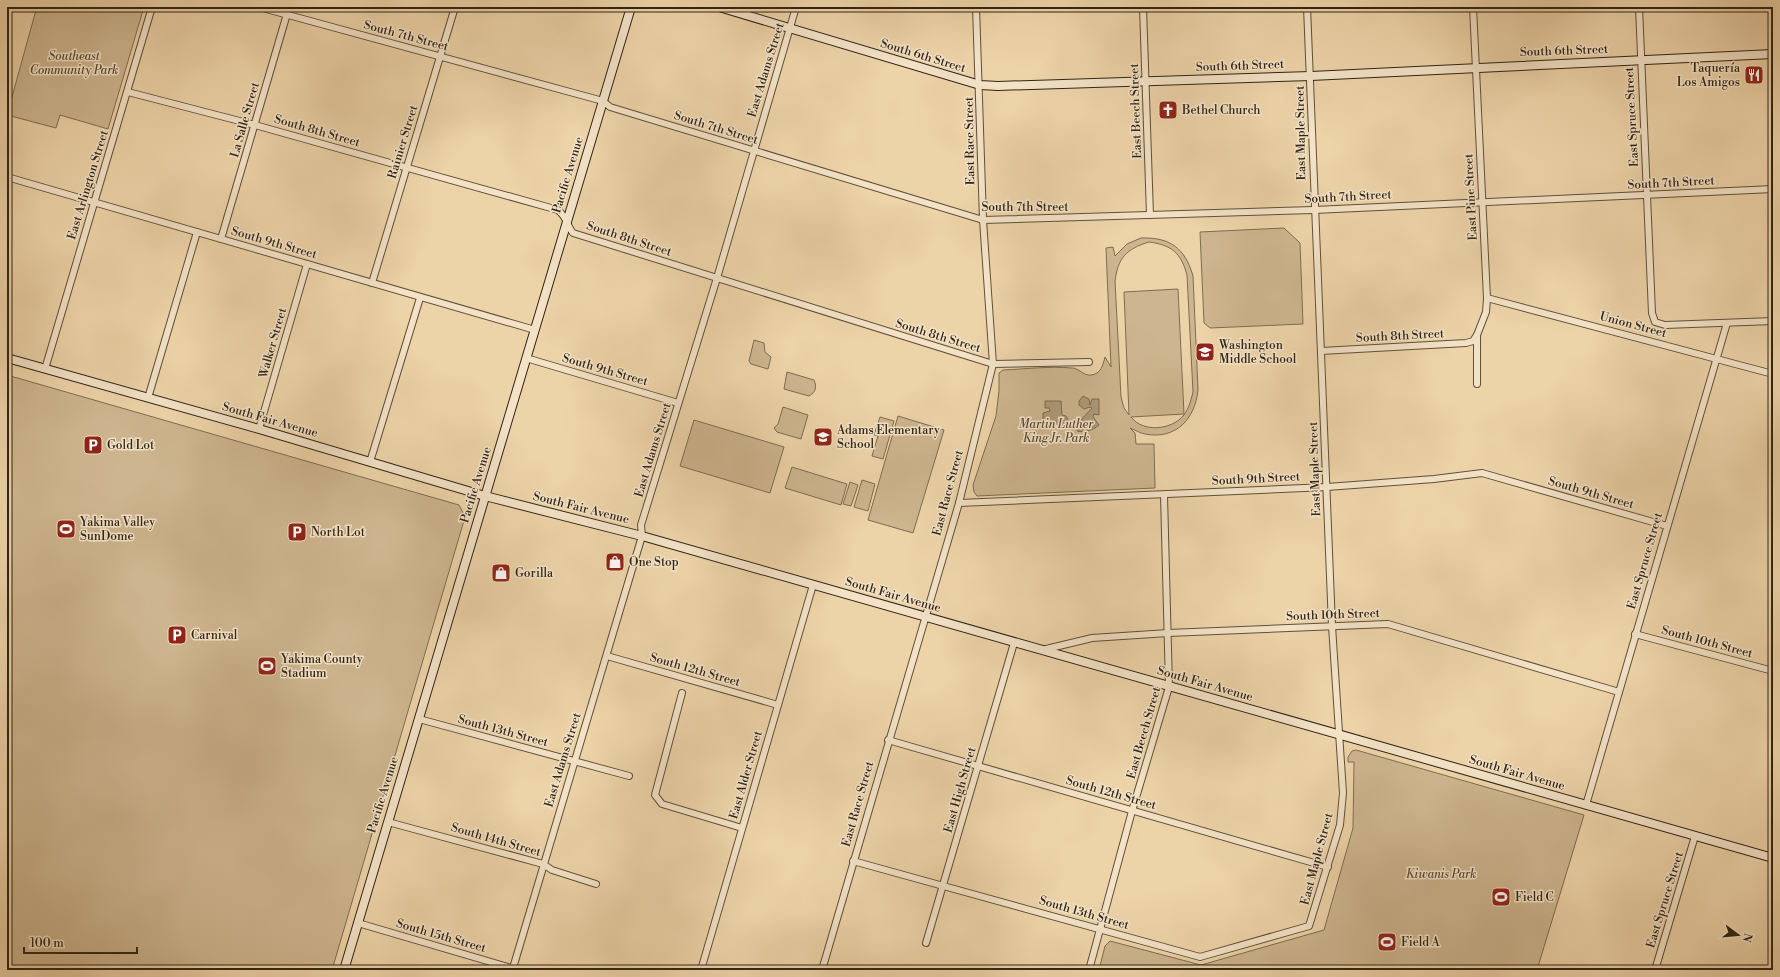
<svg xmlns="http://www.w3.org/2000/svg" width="1780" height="977" font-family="'Libre Bodoni',serif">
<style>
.green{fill:#cdb58f;stroke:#7e6c52;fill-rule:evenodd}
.water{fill:#ad9876;stroke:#7b6a50}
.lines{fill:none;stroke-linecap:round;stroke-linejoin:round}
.street-casing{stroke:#5f503a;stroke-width:8}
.secondary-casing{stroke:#302416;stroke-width:10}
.street{stroke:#f3e2c6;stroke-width:6}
.secondary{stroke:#f3e2c6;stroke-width:8}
.labels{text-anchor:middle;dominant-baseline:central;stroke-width:3;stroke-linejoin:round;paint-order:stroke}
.street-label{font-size:12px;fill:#302416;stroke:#f3e2c6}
.park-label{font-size:12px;font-style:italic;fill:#574834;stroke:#f3e2c6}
.poi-label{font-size:12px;fill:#302416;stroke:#f3e2c6;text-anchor:start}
</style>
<rect width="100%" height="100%" fill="#edd3a8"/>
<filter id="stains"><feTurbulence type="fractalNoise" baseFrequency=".005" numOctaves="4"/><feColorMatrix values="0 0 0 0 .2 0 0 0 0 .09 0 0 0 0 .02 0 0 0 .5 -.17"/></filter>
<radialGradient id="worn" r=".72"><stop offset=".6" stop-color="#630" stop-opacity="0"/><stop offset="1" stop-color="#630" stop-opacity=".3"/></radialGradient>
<g class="green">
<path d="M 28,7 L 144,7 L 108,129 L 60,115 L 56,128 L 7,115 L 36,10 Z"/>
<path d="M 1284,228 L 1300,243 L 1303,324 L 1210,328 L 1204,323 L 1200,232 Z"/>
<path d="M 1141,238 C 1170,237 1185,248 1193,276 L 1198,390 C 1195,419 1176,440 1145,434 C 1140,433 1135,430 1130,428 L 1135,433 L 1136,444 L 1154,444 L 1155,488 L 977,496 L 974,492 L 973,485 L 996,416 L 999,391 L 999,373 L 1003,370 C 1026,369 1049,366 1072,368 C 1079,368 1083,376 1091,375 C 1101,374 1103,365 1105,357 L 1111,367 L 1106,248 L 1113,247 L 1115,256 L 1127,244 ZM 1149,242 C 1172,245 1181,253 1187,275 L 1193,392 C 1191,400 1189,408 1184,415 C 1172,430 1143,433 1131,417 L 1184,414 L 1178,289 L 1124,292 L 1129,415 L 1124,408 L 1121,397 L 1115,281 C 1118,258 1126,249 1149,242 Z"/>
<path d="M 754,340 L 764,343 L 765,352 L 771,357 L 768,369 L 751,364 L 749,361 Z"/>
<path d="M 787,372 L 814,380 C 817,387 816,392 809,396 L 784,389 Z"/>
<path d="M 7,375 L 459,505 L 465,517 L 332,970 L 7,970 Z"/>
<path d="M 783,407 L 808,415 L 801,439 L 777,432 L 774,428 L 778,424 Z"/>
<path d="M 898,416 L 944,430 L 913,533 L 868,520 Z"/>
<path d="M 880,417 L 894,421 L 883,459 L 872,456 L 878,436 L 874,435 Z"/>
<path d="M 694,420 L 784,447 L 770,493 L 680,466 Z"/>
<path d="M 792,467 L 847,484 L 841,505 L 785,488 Z"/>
<path d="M 862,480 L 875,484 L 868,511 L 854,507 Z"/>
<path d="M 850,482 L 858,485 L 851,506 L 843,504 Z"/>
<path d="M 1356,750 L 1584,815 L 1537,970 L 1099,970 L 1105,946 L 1110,941 L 1201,965 L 1324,930 L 1353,828 L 1354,762 L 1348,762 L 1348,757 L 1352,751 Z"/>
</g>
<g class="water">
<path d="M 1083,396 L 1089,399 L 1090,405 L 1092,399 L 1099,399 L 1099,415 L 1094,414 L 1093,417 L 1099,425 C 1093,430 1086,433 1077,431 L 1079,422 L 1092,408 L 1090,407 L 1084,409 L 1079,405 L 1079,401 Z"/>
<path d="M 1045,401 L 1061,401 L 1062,415 L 1066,416 L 1068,420 L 1065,426 L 1056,429 L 1056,427 L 1050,427 L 1049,422 L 1043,422 L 1043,413 L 1050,411 L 1049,408 L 1045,408 Z"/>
</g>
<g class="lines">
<g class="street-casing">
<g id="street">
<path d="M 259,7 L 603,101 L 610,107 L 983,220 L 1314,210 L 1773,189"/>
<path d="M 1143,7 L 1150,215"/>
<path d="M 1473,7 L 1487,298 L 1486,312 L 1477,335 L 1477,384"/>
<path d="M 1639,7 L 1652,313 L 1655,322 L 1665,325 L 1773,321"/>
<path d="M 128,92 L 255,125 L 558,210 C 567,217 567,226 573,233 L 993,364 L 1089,362"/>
<path d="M 7,177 L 535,330"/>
<path d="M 221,239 L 289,7"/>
<path d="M 372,283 L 455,7"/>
<path d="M 1487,298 L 1773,374"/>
<path d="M 1321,351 L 1466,343 L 1473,341 L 1477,335"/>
<path d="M 526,358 L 678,403"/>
<path d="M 45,369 L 152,7"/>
<path d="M 148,398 L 197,232"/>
<path d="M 259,429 L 307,264"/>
<path d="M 370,462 L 420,298"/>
<path d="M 959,503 L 1327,487 L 1434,479 L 1482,473 L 1667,526"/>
<path d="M 1635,634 L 1773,671"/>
<path d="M 1042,650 L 1092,638 L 1168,633 L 1388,624 L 1619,692"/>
<path d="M 607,656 L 778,705"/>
<path d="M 682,693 L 655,795 L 662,804 L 742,828"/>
<path d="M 419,719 L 629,776"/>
<path d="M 1772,725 L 1773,724"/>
<path d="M 888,740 L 1328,867"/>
<path d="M 1586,805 L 1727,323"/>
<path d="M 388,822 L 543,864 L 552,870 L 596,884"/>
<path d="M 853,861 L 1200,957 L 1309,926 L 1340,825 L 1343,793 L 1332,626 L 1307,7"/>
<path d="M 358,923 L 518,970"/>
<path d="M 926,943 L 1014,643"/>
<path d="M 513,968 L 642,536 L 641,525 L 717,278 L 796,7"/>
<path d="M 701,970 L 813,585"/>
<path d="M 822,970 L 959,503 L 993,364 L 983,220 L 976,7"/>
<path d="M 1089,970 L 1132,811 L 1169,687 L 1164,495"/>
<path d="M 1655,970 L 1695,836"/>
</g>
</g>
<g class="secondary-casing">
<g id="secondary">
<path d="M 719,7 L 980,85 L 998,86 L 1311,76 L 1773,54"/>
<path d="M 7,358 L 259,429 L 485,496 L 642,536 L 1773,858"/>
<path d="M 344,970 L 631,7"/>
</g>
</g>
<use href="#street" class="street"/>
<use href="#secondary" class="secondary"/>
</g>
<defs>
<g id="restaurant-square" transform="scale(1)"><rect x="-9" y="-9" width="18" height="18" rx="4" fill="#8f2418" stroke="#f3e2c6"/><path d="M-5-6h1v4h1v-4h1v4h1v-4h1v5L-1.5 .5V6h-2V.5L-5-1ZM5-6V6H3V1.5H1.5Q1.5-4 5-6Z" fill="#fff"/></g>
<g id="church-square" transform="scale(1)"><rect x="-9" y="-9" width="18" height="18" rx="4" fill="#8f2418" stroke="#f3e2c6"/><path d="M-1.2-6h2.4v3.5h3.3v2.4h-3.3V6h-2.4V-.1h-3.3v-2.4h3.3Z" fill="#fff"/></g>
<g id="school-square" transform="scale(1)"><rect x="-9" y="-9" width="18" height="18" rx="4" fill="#8f2418" stroke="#f3e2c6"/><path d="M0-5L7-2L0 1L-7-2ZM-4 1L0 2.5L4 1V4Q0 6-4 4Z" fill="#fff"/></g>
<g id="parking-square" transform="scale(1)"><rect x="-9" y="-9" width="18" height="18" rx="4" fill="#8f2418" stroke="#f3e2c6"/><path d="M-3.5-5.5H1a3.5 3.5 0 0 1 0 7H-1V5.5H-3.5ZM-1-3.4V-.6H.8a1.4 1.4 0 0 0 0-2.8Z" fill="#fff"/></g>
<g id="stadium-square" transform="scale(1)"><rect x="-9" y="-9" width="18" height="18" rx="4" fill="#8f2418" stroke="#f3e2c6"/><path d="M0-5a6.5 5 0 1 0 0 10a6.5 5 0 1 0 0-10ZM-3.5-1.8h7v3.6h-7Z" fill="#fff"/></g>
<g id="shop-square" transform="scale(1)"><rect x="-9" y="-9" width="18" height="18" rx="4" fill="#8f2418" stroke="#f3e2c6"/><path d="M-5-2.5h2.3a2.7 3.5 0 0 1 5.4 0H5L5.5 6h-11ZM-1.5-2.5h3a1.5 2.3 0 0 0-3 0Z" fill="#fff"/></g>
</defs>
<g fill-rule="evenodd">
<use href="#restaurant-square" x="1754" y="75"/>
<use href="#church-square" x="1168" y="110"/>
<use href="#school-square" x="1205" y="352"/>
<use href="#school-square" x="823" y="437"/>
<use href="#parking-square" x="93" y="445"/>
<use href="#stadium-square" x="66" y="529"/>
<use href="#parking-square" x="297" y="532"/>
<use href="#shop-square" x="615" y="562"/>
<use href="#shop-square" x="501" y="573"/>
<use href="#parking-square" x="177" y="635"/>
<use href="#stadium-square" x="267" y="666"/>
<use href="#stadium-square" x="1501" y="897"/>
<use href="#stadium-square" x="1387" y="942"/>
</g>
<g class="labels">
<g class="street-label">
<text transform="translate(406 36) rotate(15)">South 7th Street</text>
<text transform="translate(1564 51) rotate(-2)">South 6th Street</text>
<text transform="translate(923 56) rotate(17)">South 6th Street</text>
<text transform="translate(1240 66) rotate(-2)">South 6th Street</text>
<text transform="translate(766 70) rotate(-73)">East Adams Street</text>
<text transform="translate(1136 111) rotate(-92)">East Beech Street</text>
<text transform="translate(1632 117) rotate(-93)">East Spruce Street</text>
<text transform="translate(245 120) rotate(-74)">La Salle Street</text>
<text transform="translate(716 128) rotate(17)">South 7th Street</text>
<text transform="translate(317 131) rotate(16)">South 8th Street</text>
<text transform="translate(1301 133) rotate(-91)">East Maple Street</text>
<text transform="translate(970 141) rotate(-91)">East Race Street</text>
<text transform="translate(403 142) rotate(-73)">Rainier Street</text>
<text transform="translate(568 175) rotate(-73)">Pacific Avenue</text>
<text transform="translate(1671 183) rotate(-3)">South 7th Street</text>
<text transform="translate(88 185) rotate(-73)">East Arlington Street</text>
<text transform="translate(1348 197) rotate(-3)">South 7th Street</text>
<text transform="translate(1471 197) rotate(-93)">East Pine Street</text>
<text x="1025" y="207">South 7th Street</text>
<text transform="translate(629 239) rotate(18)">South 8th Street</text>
<text transform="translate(274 243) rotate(16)">South 9th Street</text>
<text transform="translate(1633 325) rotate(15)">Union Street</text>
<text transform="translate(938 336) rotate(17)">South 8th Street</text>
<text transform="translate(1400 336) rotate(-3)">South 8th Street</text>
<text transform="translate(273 343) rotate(-74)">Walker Street</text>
<text transform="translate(605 370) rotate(16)">South 9th Street</text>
<text transform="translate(270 420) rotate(16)">South Fair Avenue</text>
<text transform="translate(653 450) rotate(-73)">East Adams Street</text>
<text transform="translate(1315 469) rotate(-92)">East Maple Street</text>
<text transform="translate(1256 479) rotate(-3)">South 9th Street</text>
<text transform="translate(476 485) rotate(-73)">Pacific Avenue</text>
<text transform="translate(948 493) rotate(-75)">East Race Street</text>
<text transform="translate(1591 493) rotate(16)">South 9th Street</text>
<text transform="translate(581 508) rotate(14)">South Fair Avenue</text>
<text transform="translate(1645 561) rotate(-74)">East Spruce Street</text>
<text transform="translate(893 595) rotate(16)">South Fair Avenue</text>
<text transform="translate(1333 615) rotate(-2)">South 10th Street</text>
<text transform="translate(1707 642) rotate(15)">South 10th Street</text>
<text transform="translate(695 670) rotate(16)">South 12th Street</text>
<text transform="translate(1205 684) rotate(16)">South Fair Avenue</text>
<text transform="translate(503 731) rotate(15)">South 13th Street</text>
<text transform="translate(1144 733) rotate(-74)">East Beech Street</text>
<text transform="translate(563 760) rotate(-73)">East Adams Street</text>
<text transform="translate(1517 773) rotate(16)">South Fair Avenue</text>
<text transform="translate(746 775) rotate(-74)">East Alder Street</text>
<text transform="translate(960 790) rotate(-74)">East High Street</text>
<text transform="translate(1111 793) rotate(16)">South 12th Street</text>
<text transform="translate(383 795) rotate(-73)">Pacific Avenue</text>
<text transform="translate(858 804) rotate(-74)">East Race Street</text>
<text transform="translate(496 840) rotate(16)">South 14th Street</text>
<text transform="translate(1317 859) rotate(-75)">East Maple Street</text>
<text transform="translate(1665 900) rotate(-73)">East Spruce Street</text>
<text transform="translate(1084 913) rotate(16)">South 13th Street</text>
<text transform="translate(441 936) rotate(16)">South 15th Street</text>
</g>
<g class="park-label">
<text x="74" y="56">Southeast<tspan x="74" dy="14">Community Park</tspan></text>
<text x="1056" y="424">Martin Luther<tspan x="1056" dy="14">King Jr. Park</tspan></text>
<text x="1441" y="874">Kiwanis Park</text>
</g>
<g class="poi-label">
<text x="1740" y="68" text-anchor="end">Taquería<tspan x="1740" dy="14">Los Amigos</tspan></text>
<text x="1182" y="110">Bethel Church</text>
<text x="1219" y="345">Washington<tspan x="1219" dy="14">Middle School</tspan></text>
<text x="837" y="430">Adams Elementary<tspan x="837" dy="14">School</tspan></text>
<text x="107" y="445">Gold Lot</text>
<text x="80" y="522">Yakima Valley<tspan x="80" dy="14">SunDome</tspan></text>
<text x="311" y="532">North Lot</text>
<text x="629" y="562">One Stop</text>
<text x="515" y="573">Gorilla</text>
<text x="191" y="635">Carnival</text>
<text x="281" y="659">Yakima County<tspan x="281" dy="14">Stadium</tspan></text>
<text x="1515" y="897">Field C</text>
<text x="1401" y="942">Field A</text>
</g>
</g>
<rect width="1780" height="977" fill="none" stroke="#edd3a8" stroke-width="24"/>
<rect x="8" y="8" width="1764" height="961" fill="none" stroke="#302416" stroke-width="2"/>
<rect x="12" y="12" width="1756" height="953" fill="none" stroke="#302416"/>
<g transform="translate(1738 935) rotate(106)" stroke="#f3e2c6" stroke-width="3" paint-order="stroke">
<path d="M0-3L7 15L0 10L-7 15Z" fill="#302416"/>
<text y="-6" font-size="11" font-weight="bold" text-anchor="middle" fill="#302416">N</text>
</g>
<path d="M24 947v6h113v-6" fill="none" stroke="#302416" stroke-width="2"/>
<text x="30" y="947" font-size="12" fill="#302416" stroke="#f3e2c6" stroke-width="3" paint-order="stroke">100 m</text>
<rect width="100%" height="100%" filter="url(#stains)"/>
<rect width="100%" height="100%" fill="url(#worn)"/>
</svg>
